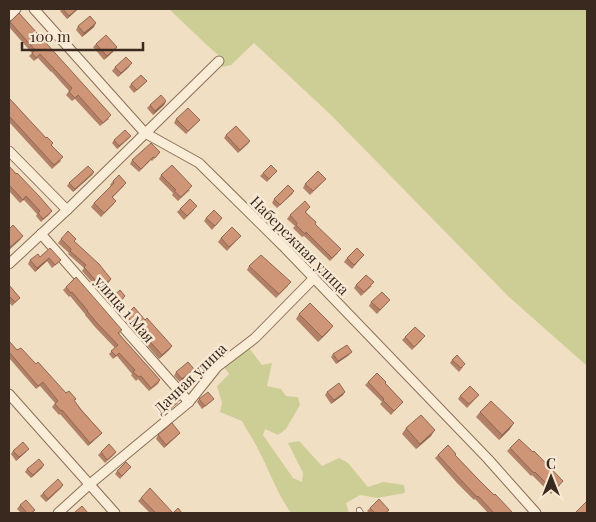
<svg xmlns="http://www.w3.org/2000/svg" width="596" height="522" font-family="'Playfair Display',serif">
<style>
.green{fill:#cdce96}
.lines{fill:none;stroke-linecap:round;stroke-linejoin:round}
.lane-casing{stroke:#8b6f59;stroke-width:6}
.street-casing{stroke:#8b6f59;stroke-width:11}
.lane{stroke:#faedd7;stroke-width:4.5}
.street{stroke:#faedd7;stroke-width:9}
.wall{fill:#b28066}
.shaded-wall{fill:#916853}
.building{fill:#cf9577;stroke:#916853}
.labels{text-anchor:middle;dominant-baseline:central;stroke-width:5;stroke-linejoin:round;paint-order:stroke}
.street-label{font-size:15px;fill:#3a291e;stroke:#f7e9d3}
</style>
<rect width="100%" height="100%" fill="#f0dfc3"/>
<g class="green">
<path d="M 169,9 L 587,9 L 587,366 L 508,296 L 332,116 L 254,43 L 231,65 L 222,67 L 223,59 L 210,48 Z"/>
<path d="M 249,348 L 262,365 L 272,363 L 267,386 L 281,389 L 286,396 L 298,397 L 300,405 L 286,429 L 278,435 L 265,429 L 263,435 L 293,478 L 302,482 L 303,473 L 288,443 L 299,441 L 322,466 L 339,458 L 348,463 L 368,487 L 383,482 L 404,485 L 405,493 L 377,498 L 360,495 L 346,503 L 349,513 L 291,513 C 277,493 269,470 258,449 C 253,439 247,431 242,421 L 220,412 L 222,403 L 217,386 L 229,374 L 224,367 Z"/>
</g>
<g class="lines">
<g class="lane-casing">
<path id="lane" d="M 359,510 L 361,513"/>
</g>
<g class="street-casing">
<g id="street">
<path d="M 34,9 L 145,133 L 199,163 L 283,246 L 488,459 L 536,513"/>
<path d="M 9,16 L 16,9"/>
<path d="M 9,151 L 67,210"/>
<path d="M 41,234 L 189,402"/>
<path d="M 9,264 L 67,210 L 219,61"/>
<path d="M 9,394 L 115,513"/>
<path d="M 58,513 L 90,484 L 189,402 L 217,367 L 255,338 L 314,278"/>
</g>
</g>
<use href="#lane" class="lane"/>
<use href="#street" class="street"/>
</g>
<g class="wall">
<path d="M 62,9 L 78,9 L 67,19 L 60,11 Z"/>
<path d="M 10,22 L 109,119 L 100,126 L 75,99 L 72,101 L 66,95 L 69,91 L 51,71 L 51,72 L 38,58 L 34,61 L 29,56 L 32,53 L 9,27 L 9,23 Z"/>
<path d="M 78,26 L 94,27 L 82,37 L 76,30 Z"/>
<path d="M 96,44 L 117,47 L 115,50 L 104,60 L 93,47 Z"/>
<path d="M 115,67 L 129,67 L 118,77 L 112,71 Z"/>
<path d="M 147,81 L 144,84 L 134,93 L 129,87 L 131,84 Z"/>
<path d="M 9,98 L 52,145 L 61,161 L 52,169 L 9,122 Z"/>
<path d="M 166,101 L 164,105 L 153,115 L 147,108 L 150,105 Z"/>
<path d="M 176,119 L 200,120 L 186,134 L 174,123 Z"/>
<path d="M 226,135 L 250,141 L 248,144 L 238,153 L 224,138 Z"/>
<path d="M 131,136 L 128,139 L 117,149 L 112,143 L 114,140 Z"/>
<path d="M 160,152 L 152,161 L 151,160 L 139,172 L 130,164 L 132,160 Z"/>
<path d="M 9,166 L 52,211 L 49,215 L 41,222 L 36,216 L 37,214 L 24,200 L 20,203 L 9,191 Z"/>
<path d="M 277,171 L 267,182 L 260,176 L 263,173 Z"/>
<path d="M 94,172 L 92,175 L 73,192 L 67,186 L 69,183 Z"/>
<path d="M 161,175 L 190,190 L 178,201 L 172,195 L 173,193 L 159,179 Z"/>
<path d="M 113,181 L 124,186 L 113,197 L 114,204 L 101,217 L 91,207 L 94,203 L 111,186 L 110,185 Z"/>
<path d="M 323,182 L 310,195 L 303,188 L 305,184 Z"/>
<path d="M 294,191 L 292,194 L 277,208 L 272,203 L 274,199 Z"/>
<path d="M 180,209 L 194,210 L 184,220 L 177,212 Z"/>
<path d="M 308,210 L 306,212 L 338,253 L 330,261 L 304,236 L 302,237 L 293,228 L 295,226 L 287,219 L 290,215 Z"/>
<path d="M 206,218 L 222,218 L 212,230 L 204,221 Z"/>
<path d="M 221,238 L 238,239 L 227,251 L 218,242 Z"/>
<path d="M 61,239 L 76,239 L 74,242 L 111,279 L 109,282 L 99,290 L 82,271 L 84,268 L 68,254 L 69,253 L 58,243 Z"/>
<path d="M 50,248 L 58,263 L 52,268 L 47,261 L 35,272 L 28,264 L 30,260 L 40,257 Z"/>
<path d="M 364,255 L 352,269 L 344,262 L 347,258 Z"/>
<path d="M 249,266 L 288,286 L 276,298 L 247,270 Z"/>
<path d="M 9,285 L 20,298 L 12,306 L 9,302 Z"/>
<path d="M 356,285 L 372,286 L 361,296 L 354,288 Z"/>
<path d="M 66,287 L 120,333 L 119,334 L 160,380 L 158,384 L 149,391 L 138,379 L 136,381 L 131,375 L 132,374 L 117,356 L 113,359 L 109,354 L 115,348 L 95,327 L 85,315 L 85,314 L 70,296 L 69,297 L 63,290 Z"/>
<path d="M 111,298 L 123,299 L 114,307 L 109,302 Z"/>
<path d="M 390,300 L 377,314 L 369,306 L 371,302 Z"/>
<path d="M 299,314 L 333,326 L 329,331 L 318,342 L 296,319 Z"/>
<path d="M 126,315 L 145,320 L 172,346 L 169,350 L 159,359 L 123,318 Z"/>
<path d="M 405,337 L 422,340 L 412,350 L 402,340 Z"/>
<path d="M 9,341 L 17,350 L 36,364 L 66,393 L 76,399 L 74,401 L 102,433 L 99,436 L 88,446 L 60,414 L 59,415 L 52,407 L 55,403 L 40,386 L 36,389 L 9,358 Z"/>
<path d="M 333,354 L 349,355 L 336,364 L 331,357 Z"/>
<path d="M 452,360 L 463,367 L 459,372 L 450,363 Z"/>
<path d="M 194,369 L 191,372 L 180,382 L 174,376 L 176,372 Z"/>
<path d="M 368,382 L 385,383 L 403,402 L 391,415 L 380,404 L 382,402 L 365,385 Z"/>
<path d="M 327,392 L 343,395 L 331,404 L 325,395 Z"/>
<path d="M 479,395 L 467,408 L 458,399 L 460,396 Z"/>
<path d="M 166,397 L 178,403 L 171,409 L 164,400 Z"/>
<path d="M 199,399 L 211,402 L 202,409 L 197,402 Z"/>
<path d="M 480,412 L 510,429 L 499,440 L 476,417 Z"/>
<path d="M 406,428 L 431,436 L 416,449 L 402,434 Z"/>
<path d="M 158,435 L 177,436 L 164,448 L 156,439 Z"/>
<path d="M 510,448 L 560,485 L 551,494 L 532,475 L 531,476 L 507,451 Z"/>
<path d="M 13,451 L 26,452 L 16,461 L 11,454 Z"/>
<path d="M 101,452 L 116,452 L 114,455 L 105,463 L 98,455 Z"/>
<path d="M 438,455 L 455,455 L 477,478 L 513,513 L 488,513 L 475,499 L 474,500 L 457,483 L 435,458 Z"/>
<path d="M 131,467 L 120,479 L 115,474 L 117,471 Z"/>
<path d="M 42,468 L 31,478 L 25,472 L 27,469 Z"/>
<path d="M 61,488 L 46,502 L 40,496 L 43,493 Z"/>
<path d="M 141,498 L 173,513 L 182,513 L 150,513 L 138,501 Z"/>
<path d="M 20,505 L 35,510 L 32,513 L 21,513 L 17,509 Z"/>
<path d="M 370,508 L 387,513 L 369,513 L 367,511 Z"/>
</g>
<g class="shaded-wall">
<path d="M 77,9 L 78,9 L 67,19 L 69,16 Z"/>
<path d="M 96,23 L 94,27 L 82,37 L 84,33 Z"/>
<path d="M 117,47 L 115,50 L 104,60 L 107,56 Z"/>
<path d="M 132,63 L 129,67 L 118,77 L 121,73 Z"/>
<path d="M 166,101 L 164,105 L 153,115 L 155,111 Z"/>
<path d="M 131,136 L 128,139 L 117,149 L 119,146 Z"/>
<path d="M 94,172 L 92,175 L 73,192 L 75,189 Z"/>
<path d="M 294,191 L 292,194 L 277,208 Z"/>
<path d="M 23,236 L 20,240 L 9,250 L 9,248 Z"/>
<path d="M 49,258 L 47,261 L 35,272 L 37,268 Z"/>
<path d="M 111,279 L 109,282 L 99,290 L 101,287 Z"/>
<path d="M 125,296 L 123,299 L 114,307 L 116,304 Z"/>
<path d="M 333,326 L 329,331 L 318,342 L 322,337 Z"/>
<path d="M 172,346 L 169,350 L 159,359 L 162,355 Z"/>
<path d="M 352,352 L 349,355 L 336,364 L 338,361 Z"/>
<path d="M 194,369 L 191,372 L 180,382 L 182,379 Z"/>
<path d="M 345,392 L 343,395 L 331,404 L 334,400 Z"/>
<path d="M 514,423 L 510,429 L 499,440 L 502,435 Z"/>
<path d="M 435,430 L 431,436 L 416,449 L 420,444 Z"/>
<path d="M 102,433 L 99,436 L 88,446 L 90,443 Z"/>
<path d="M 180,433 L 177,436 L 164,448 L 166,445 Z"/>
<path d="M 29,449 L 26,452 L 16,461 L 19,457 Z"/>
<path d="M 44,465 L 42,468 L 31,478 L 33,475 Z"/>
<path d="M 63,485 L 61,488 L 46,502 L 48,499 Z"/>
</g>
<g class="building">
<path d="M 63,9 L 77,9 L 69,16 Z"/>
<path d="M 19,13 L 111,115 L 103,123 L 78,95 L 75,98 L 69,92 L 72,88 L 40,54 L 36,58 L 32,53 L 35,50 L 10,22 Z"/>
<path d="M 90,16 L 96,23 L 84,33 L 78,26 Z"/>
<path d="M 106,35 L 117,47 L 107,56 L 96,44 Z"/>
<path d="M 126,57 L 132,63 L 121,73 L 115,67 Z"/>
<path d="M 141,75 L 147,81 L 137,90 L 131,84 Z"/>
<path d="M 161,95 L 166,101 L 155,111 L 150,105 Z"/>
<path d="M 9,98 L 46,138 L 47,137 L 53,143 L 51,145 L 63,157 L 54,165 L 9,116 Z"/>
<path d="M 188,108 L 200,120 L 188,131 L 176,119 Z"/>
<path d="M 236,126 L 250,141 L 240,150 L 226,135 Z"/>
<path d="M 125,130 L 131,136 L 119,146 L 114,140 Z"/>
<path d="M 151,143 L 160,152 L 155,158 L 153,157 L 141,169 L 132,160 Z"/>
<path d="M 172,165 L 192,186 L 181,197 L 174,191 L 176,190 L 161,175 Z"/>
<path d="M 271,165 L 277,171 L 269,179 L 263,173 Z"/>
<path d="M 9,166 L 16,174 L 17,173 L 39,196 L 52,211 L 43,219 L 38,213 L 40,211 L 26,196 L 23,200 L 9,185 Z"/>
<path d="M 88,166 L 94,172 L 75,189 L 69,183 Z"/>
<path d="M 318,171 L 326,179 L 313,191 L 305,184 Z"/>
<path d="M 119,175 L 126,183 L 112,197 L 116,201 L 104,213 L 94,203 L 114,183 L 113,181 Z"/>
<path d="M 288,185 L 294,191 L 280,205 L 274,199 Z"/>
<path d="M 190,199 L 197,206 L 187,216 L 180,209 Z"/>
<path d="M 305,201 L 310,207 L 305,212 L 316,222 L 315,224 L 341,249 L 332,258 L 306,232 L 305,234 L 296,225 L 297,223 L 290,215 Z"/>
<path d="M 214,210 L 222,218 L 215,226 L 206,218 Z"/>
<path d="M 13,225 L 23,236 L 9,248 L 9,229 Z"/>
<path d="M 232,227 L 241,236 L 229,247 L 221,238 Z"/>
<path d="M 68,231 L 76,239 L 74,241 L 99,264 L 111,279 L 101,287 L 84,267 L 86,265 L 70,251 L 71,249 L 61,239 Z"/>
<path d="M 50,248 L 61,260 L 55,265 L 49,258 L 37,268 L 30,260 L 38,254 L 40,257 Z"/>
<path d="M 357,248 L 364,255 L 354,265 L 347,258 Z"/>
<path d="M 261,255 L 291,282 L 279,294 L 249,266 Z"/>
<path d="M 366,275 L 374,282 L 364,292 L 356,285 Z"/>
<path d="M 76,277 L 122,330 L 118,333 L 160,380 L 151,388 L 141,376 L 139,377 L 133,372 L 135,370 L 119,353 L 116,356 L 111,351 L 118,345 L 97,323 L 87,311 L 88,311 L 72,292 L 71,293 L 66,287 Z"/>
<path d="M 9,285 L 20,298 L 15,302 L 9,296 Z"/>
<path d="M 120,290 L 125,296 L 116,304 L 111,298 Z"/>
<path d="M 382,292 L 390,300 L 380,310 L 371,302 Z"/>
<path d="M 310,303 L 333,326 L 322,337 L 299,314 Z"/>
<path d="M 134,307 L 145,320 L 147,318 L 172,346 L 162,355 L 126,315 Z"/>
<path d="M 415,327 L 425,336 L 414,347 L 405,337 Z"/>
<path d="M 9,341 L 17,350 L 21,348 L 36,364 L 38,362 L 66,393 L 69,391 L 76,399 L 74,400 L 81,410 L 102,433 L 90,443 L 62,410 L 61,411 L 55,404 L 58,401 L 43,382 L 38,386 L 9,352 Z"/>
<path d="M 347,345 L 352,352 L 338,361 L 333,354 Z"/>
<path d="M 457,355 L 465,364 L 461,368 L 452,360 Z"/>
<path d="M 188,362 L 194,369 L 182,379 L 176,372 Z"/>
<path d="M 377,373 L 386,382 L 385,383 L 403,402 L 394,411 L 383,400 L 384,399 L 368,382 Z"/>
<path d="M 339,383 L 345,392 L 334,400 L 327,392 Z"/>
<path d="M 470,386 L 479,395 L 469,404 L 460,396 Z"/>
<path d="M 173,391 L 180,400 L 173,405 L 166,397 Z"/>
<path d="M 208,392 L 214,399 L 205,406 L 199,399 Z"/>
<path d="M 491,401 L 514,423 L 502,435 L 480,412 Z"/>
<path d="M 421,415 L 435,430 L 420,444 L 406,428 Z"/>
<path d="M 172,423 L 180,433 L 166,445 L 158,435 Z"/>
<path d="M 519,439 L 533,452 L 534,451 L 563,481 L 554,491 L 535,472 L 534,473 L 510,448 Z"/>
<path d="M 23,442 L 29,449 L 19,457 L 13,451 Z"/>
<path d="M 109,444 L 116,452 L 107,460 L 101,452 Z"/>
<path d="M 448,445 L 456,454 L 455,455 L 477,478 L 494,495 L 495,494 L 513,513 L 494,513 L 478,496 L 477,497 L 460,479 L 438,455 Z"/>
<path d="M 39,459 L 44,465 L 33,475 L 27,469 Z"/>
<path d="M 126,462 L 131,467 L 122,476 L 117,471 Z"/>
<path d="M 58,479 L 63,485 L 48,499 L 43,493 Z"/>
<path d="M 150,488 L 173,513 L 178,508 L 182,513 L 156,513 L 141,498 Z"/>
<path d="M 379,499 L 389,510 L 385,513 L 375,513 L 370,508 Z"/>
<path d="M 26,500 L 35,510 L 31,513 L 27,513 L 20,505 Z"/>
<path d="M 586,502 L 587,504 L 587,513 L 575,513 Z"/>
<path d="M 82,506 L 88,513 L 74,513 Z"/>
</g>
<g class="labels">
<g class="street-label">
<text transform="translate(300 245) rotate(45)">Набережная улица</text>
<text transform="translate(125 309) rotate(49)">улица 1 Мая</text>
<text transform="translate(190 378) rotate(-44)">Дачная улица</text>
</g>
</g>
<rect width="596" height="522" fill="none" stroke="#3a291e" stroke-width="20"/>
<g transform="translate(551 477)" stroke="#f7e9d3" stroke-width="4" paint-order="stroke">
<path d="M0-4L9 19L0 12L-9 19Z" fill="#3a291e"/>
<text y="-8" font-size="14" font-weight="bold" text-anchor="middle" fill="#3a291e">С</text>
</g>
<path d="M22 42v8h121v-8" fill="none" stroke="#3a291e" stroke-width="2.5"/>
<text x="30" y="42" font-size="15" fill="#3a291e" stroke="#f7e9d3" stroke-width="4" paint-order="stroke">100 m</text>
</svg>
